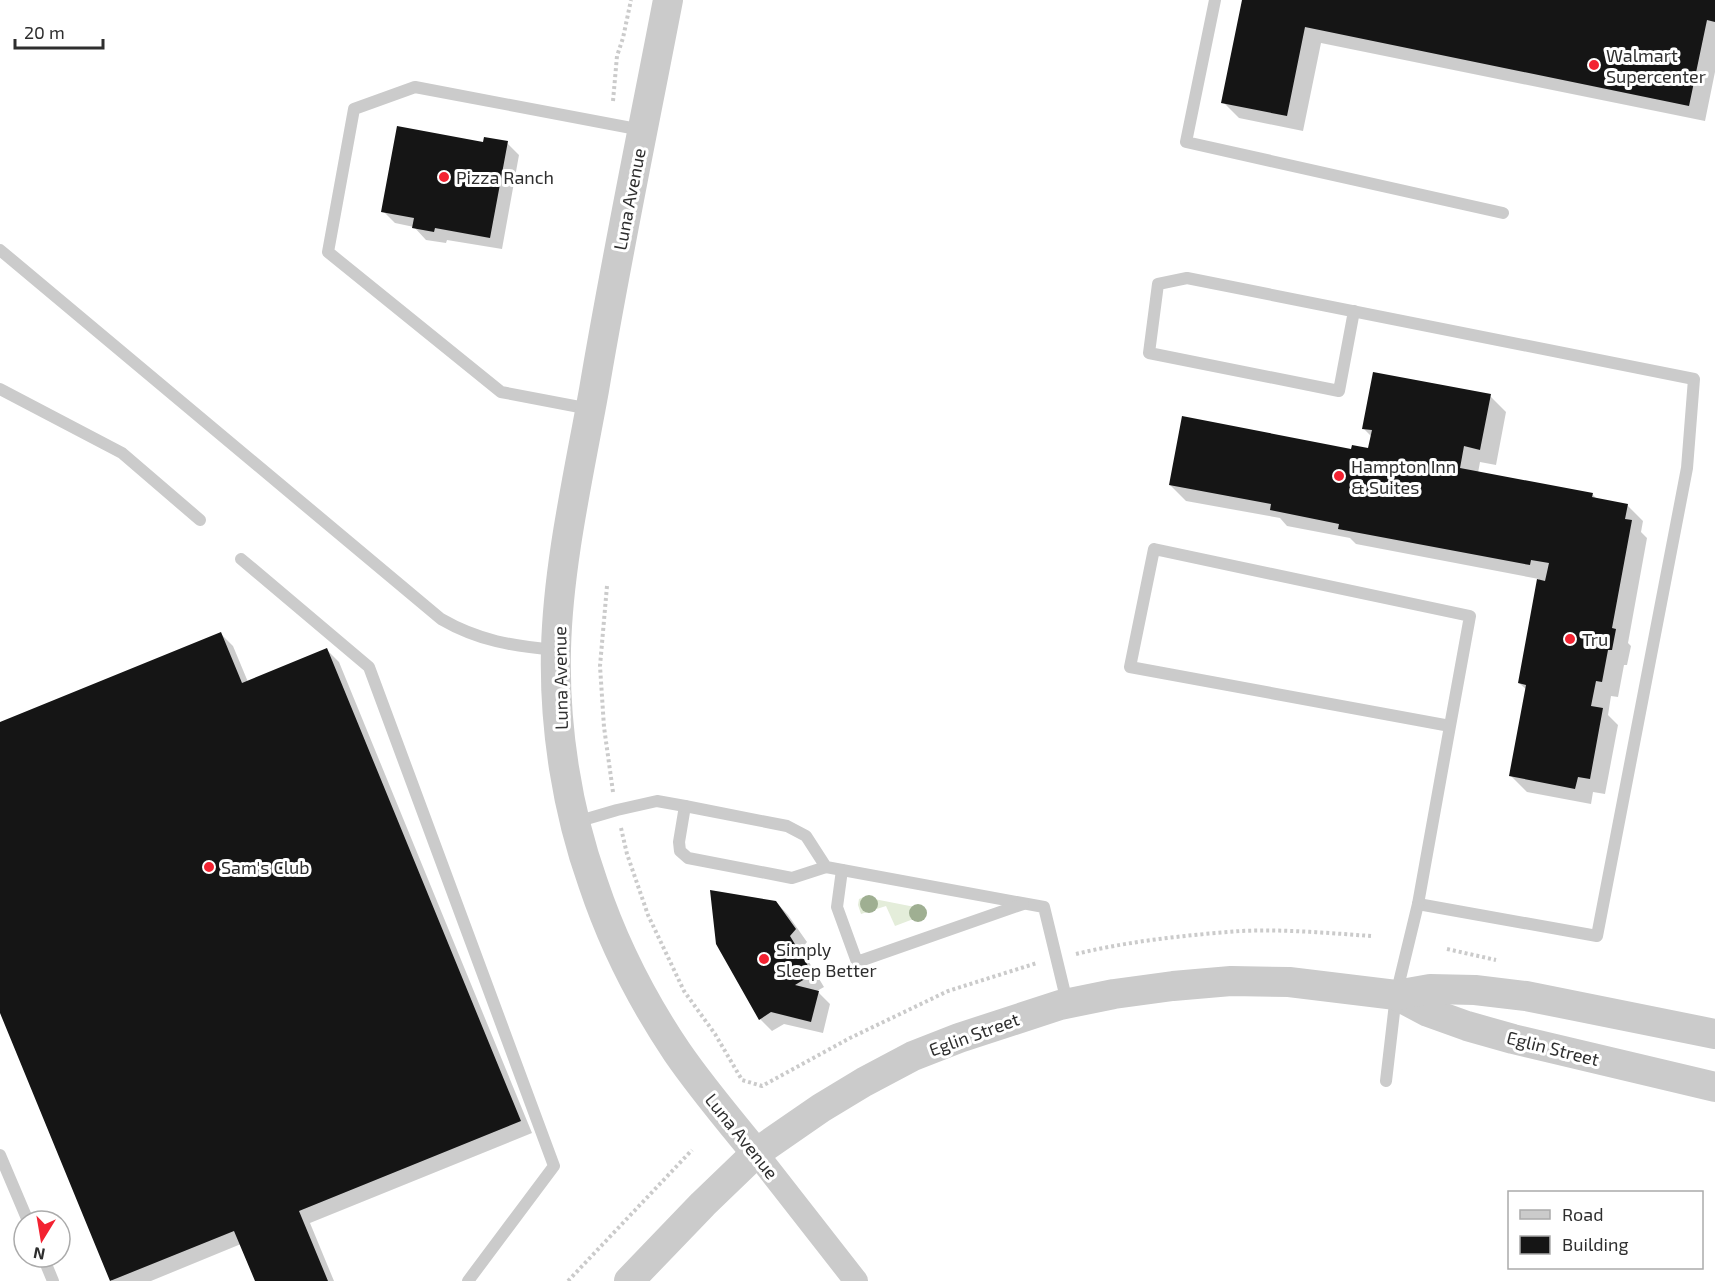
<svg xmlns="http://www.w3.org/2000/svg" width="1715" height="1281" font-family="'Exo 2',sans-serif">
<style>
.green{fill:#e4edda}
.shadow{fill:#0003}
.building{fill:#151515}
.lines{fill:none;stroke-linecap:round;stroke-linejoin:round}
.path{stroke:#cbcbcb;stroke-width:4;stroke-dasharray:3 3;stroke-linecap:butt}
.service{stroke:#cbcbcb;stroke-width:12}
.minor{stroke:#cbcbcb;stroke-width:24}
.tertiary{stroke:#cbcbcb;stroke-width:30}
.tree{fill:#9faf92}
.poi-dot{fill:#f32231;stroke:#fff;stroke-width:2}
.labels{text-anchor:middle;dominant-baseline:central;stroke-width:6;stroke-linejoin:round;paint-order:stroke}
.poi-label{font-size:18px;fill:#2e2e2e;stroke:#fff;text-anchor:start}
.street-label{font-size:18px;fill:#2e2e2e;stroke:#fff}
</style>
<rect width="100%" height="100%" fill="#fff"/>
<path class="green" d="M 864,897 L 920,908 L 923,910 L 924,915 L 895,926 L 886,906 L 861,914 L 858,905 L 859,899 Z"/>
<g class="shadow">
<path d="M 1243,0 L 1715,0 L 1715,72 L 1705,121 L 1321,43 L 1303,131 L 1239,118 L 1223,102 Z"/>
<path d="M 507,143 L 519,155 L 502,249 L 447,240 L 446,243 L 426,240 L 414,227 L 395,223 L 383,211 L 485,144 Z"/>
<path d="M 1490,396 L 1506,412 L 1496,465 L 1480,462 L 1478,473 L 1592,494 L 1598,500 L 1627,505 L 1643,521 L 1641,532 L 1647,538 L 1628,643 L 1631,646 L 1627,665 L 1624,665 L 1618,697 L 1611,696 L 1608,715 L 1618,725 L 1605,794 L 1593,792 L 1591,804 L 1527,792 L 1511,776 L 1527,690 L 1519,683 L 1539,579 L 1356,544 L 1350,538 L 1287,526 L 1280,518 L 1186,501 L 1170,485 L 1352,450 L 1370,450 L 1372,437 L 1363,428 Z"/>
<path d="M 221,634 L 233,646 L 248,682 L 327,650 L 339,662 L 532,1133 L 310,1223 L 334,1281 L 256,1281 L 241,1244 L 151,1281 L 112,1281 L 0,1009 L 0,723 Z"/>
<path d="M 776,902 L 788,915 L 807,942 L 801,949 L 824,987 L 817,991 L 830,1004 L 823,1033 L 784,1024 L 772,1031 L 760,1019 Z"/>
</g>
<g class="building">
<path d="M 1242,0 L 1715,0 L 1715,22 L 1707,20 L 1689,106 L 1305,27 L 1287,116 L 1221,103 Z"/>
<path d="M 397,126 L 483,142 L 484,137 L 508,141 L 490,238 L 435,228 L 434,232 L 412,228 L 414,218 L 381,212 Z"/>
<path d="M 1373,372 L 1491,394 L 1480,450 L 1464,446 L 1460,468 L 1593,493 L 1592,497 L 1628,504 L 1625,519 L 1632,520 L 1612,628 L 1616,629 L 1612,650 L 1608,650 L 1602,682 L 1596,681 L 1591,706 L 1603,708 L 1590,779 L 1578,777 L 1575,789 L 1509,776 L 1526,685 L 1518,683 L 1537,579 L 1545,581 L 1549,563 L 1531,560 L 1530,565 L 1338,529 L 1339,524 L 1270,510 L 1271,504 L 1169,485 L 1182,416 L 1351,449 L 1352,445 L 1368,448 L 1372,430 L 1362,429 Z"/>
<path d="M 221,632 L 242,683 L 327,648 L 521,1121 L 299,1211 L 328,1281 L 255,1281 L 234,1231 L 110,1281 L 0,1013 L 0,722 Z"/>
<path d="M 710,890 L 776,901 L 796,929 L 790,936 L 813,974 L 795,985 L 819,991 L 811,1022 L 771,1012 L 759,1020 L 716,944 Z"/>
</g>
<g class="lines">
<g class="path">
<path d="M 613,101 L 617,56 L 623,38 L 631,0"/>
<path d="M 607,586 L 600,666 L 604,727 L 613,792"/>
<path d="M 621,828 L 627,854 L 648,915 L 684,991 L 715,1034 L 742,1080 L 762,1086 L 850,1038 L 948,991 L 1037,963"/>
<path d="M 1447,949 L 1496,960"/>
<path d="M 1076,954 C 1129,941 1187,935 1241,931 C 1284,929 1328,933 1371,936"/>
<path d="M 568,1281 L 692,1150"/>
</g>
<g class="service">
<path d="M 1215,0 L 1186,142 L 1503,213"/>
<path d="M 0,250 L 441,619 C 479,641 513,646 555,650"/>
<path d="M 1354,311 L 1339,391 L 1149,353 L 1158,284 L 1187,278 L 1694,379 L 1687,468 L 1597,936 L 1418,904"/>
<path d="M 0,389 L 122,453 L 200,520"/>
<path d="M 590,409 L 501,392 L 328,252 L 354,109 L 415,87 L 642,130"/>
<path d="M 241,559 L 369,667 L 554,1166 L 468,1281"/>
<path d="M 685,806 L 679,842 L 680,851 L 688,858 L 792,878 L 826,867"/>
<path d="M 576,822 L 617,810 L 657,801 L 685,806 L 787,826 L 806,836 L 826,867 L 1044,907 L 1067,1002"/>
<path d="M 842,870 L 837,907 L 857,962 L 1023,904"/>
<path d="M 1386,1081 L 1396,995 L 1418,904 L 1450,726 L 1130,667 L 1154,549 L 1470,616 L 1450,726"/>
<path d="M 0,1155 L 28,1221"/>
<path d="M 43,1257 L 53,1281"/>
</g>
<path class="minor" d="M 756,1153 L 856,1281"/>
<g class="tertiary">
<path d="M 668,0 C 643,130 616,259 594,390 C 579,473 558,565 556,649 C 554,727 567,810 593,883 C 613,943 642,1000 677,1052 C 701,1087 729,1120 756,1153"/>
<path d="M 1396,995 L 1428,1012 L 1467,1026 L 1513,1039 L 1715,1087"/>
<path d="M 629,1281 L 703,1204 L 756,1153 L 821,1108 L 864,1082 L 913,1056 L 959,1038 L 1060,1005 L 1114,994 L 1173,986 L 1231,981 L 1289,982 L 1396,995 L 1430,989 L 1475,990 L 1526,996 L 1715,1034"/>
</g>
</g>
<g class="tree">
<circle cx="869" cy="904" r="9"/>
<circle cx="918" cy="913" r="9"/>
</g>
<g class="poi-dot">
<circle cx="1594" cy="65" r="6"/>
<circle cx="444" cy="177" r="6"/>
<circle cx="1339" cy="476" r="6"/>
<circle cx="1570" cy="639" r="6"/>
<circle cx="209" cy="867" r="6"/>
<circle cx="764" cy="959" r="6"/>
</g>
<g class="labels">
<g class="poi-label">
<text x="1606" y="55">Walmart<tspan x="1606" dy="21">Supercenter</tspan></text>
<text x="456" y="177">Pizza Ranch</text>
<text x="1351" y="466">Hampton Inn<tspan x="1351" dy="21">&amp; Suites</tspan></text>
<text x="1582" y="639">Tru</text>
<text x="221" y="867">Sam's Club</text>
<text x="776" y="949">Simply<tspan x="776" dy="21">Sleep Better</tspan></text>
</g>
<g class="street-label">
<text transform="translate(629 199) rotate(-79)">Luna Avenue</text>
<text transform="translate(560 678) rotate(-91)">Luna Avenue</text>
<text transform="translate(974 1034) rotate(-20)">Eglin Street</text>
<text transform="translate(1553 1048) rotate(14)">Eglin Street</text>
<text transform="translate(742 1136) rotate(51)">Luna Avenue</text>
</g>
</g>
<rect x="1508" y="1191" width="195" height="78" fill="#ffffff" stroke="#ababab" stroke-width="1.5"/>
<rect x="1520" y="1210" width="30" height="9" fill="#cbcbcb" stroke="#ababab" stroke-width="1.5"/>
<text x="1562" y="1221" font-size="18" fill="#2e2e2e">Road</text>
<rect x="1520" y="1236" width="30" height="18" fill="#151515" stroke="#ababab" stroke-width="1.5"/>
<text x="1562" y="1251" font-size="18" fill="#2e2e2e">Building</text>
<g transform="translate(42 1239) rotate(191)"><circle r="28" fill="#ffffff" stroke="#ababab" stroke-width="1.5"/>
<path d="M0-4.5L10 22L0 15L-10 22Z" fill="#f32231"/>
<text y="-9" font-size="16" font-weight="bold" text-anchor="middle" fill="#2e2e2e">N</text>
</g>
<path d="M15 39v9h88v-9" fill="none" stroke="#2e2e2e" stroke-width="3"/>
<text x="24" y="39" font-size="18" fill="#2e2e2e" stroke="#ffffff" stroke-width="4.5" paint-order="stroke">20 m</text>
</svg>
